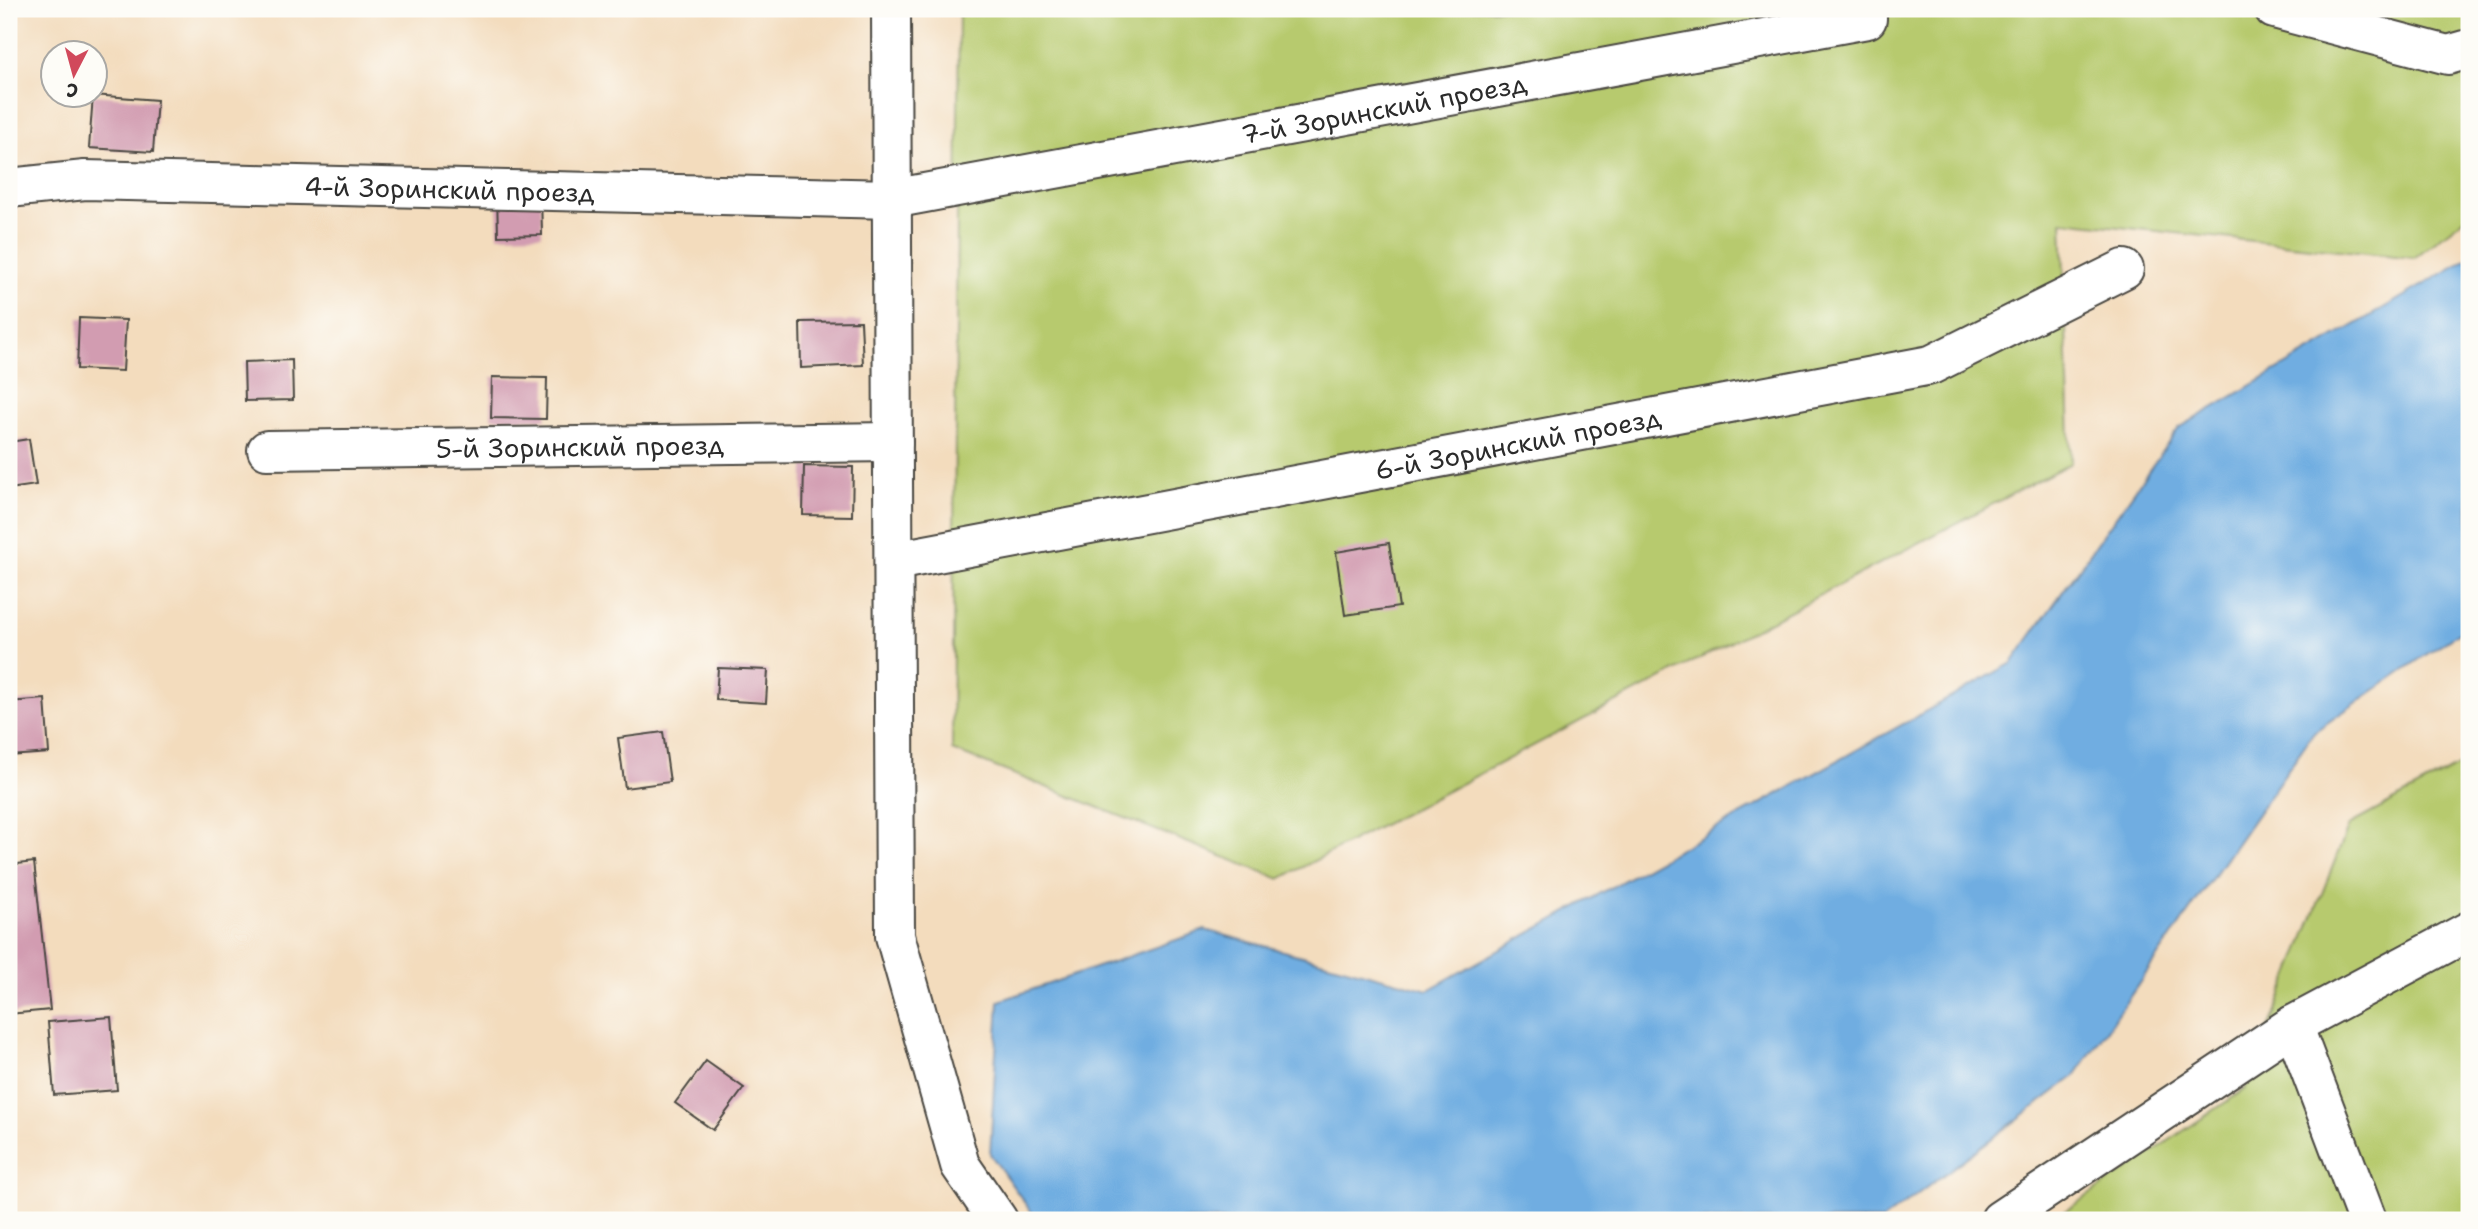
<svg xmlns="http://www.w3.org/2000/svg" width="2478" height="1229" font-family="'Shantell Sans',sans-serif">
<style>
.green{fill:#b7ca6e;stroke:#717a4c;stroke-width:2}
.water{fill:#6fade1;stroke:#4d6c86;stroke-width:2}
.building{fill:#d29cb1}
.lines{fill:none;stroke-linecap:round;stroke-linejoin:round}
.minor-casing{stroke:#494641;stroke-width:42}
.minor{stroke:#fff;stroke-width:38}
.labels{text-anchor:middle;dominant-baseline:central;stroke-width:5;stroke-linejoin:round;paint-order:stroke}
.street-label{font-size:26px;fill:#2b2b2b;stroke:#fdfcf7}
</style>
<rect width="100%" height="100%" fill="#fdfcf7"/>
<filter id="ink" filterUnits="userSpaceOnUse"><feTurbulence type="fractalNoise" baseFrequency=".0143" numOctaves="2"/><feDisplacementMap in="SourceGraphic" scale="14" xChannelSelector="R" yChannelSelector="G"/><feConvolveMatrix kernelMatrix="1 2 1 2 8 2 1 2 1" color-interpolation-filters="sRGB"/></filter>
<filter id="wash" filterUnits="userSpaceOnUse"><feTurbulence type="fractalNoise" baseFrequency=".00686" numOctaves="4" result="noise"/><feDisplacementMap in="SourceGraphic" scale="28" xChannelSelector="R" yChannelSelector="G"/><feGaussianBlur stdDeviation="1.57" result="paint"/><feColorMatrix in="noise" values="0 0 0 0 0 0 0 0 0 0 0 0 0 0 0 0 0 1.4 0 .05"/><feComposite in="paint" operator="in"/></filter>
<g filter="url(#wash)">
<rect width="100%" height="100%" fill="#f3dcbd"/>
<g class="green">
<path d="M 959,9 L 2469,9 L 2469,215 L 2414,258 L 2062,221 L 2071,463 L 1280,879 L 952,750 Z"/>
<path d="M 2469,760 L 2469,1220 L 2052,1220 L 2245,1089 L 2349,825 Z"/>
</g>
<path class="water" d="M 2469,258 L 2469,625 L 2314,732 L 2074,1077 L 1883,1220 L 1037,1220 L 990,1154 L 999,1001 L 1205,930 L 1428,990 L 2012,663 L 2179,428 Z"/>
<g id="blocks">
<g class="building">
<path d="M 93,95 L 157,100 L 153,152 L 89,148 Z"/>
<path d="M 497,193 L 541,193 L 542,235 L 498,236 Z"/>
<path d="M 79,318 L 126,320 L 123,371 L 77,369 Z"/>
<path d="M 861,321 L 863,365 L 801,368 L 800,322 Z"/>
<path d="M 292,360 L 293,400 L 245,401 L 244,362 Z"/>
<path d="M 492,377 L 547,378 L 546,419 L 491,418 Z"/>
<path d="M 29,439 L 36,485 L 9,489 L 9,442 Z"/>
<path d="M 804,466 L 853,467 L 852,516 L 803,515 Z"/>
<path d="M 1389,543 L 1399,607 L 1345,615 L 1336,552 Z"/>
<path d="M 718,668 L 768,670 L 766,703 L 716,700 Z"/>
<path d="M 45,699 L 49,753 L 9,756 L 9,702 Z"/>
<path d="M 663,732 L 670,782 L 625,788 L 618,738 Z"/>
<path d="M 34,862 L 50,1010 L 9,1014 L 9,865 Z"/>
<path d="M 111,1017 L 117,1090 L 54,1095 L 48,1022 Z"/>
<path d="M 706,1061 L 744,1088 L 713,1130 L 675,1103 Z"/>
</g>
</g>
</g>
<g filter="url(#ink)">
<use href="#blocks" fill-opacity="0" stroke="#494641" stroke-width="2"/>
<g class="lines">
<g class="minor-casing">
<g id="minor">
<path d="M 891,9 L 895,936 L 960,1165 L 998,1220"/>
<path d="M 2274,9 L 2448,55 L 2469,49"/>
<path id="s1" d="M 9,188 L 85,180 L 892,199 L 1867,19 L 1867,9"/>
<path id="s2" d="M 267,450 L 893,442"/>
<path id="s3" d="M 894,561 L 1931,365 L 2124,269"/>
<path d="M 2293,1025 L 2367,1220"/>
<path d="M 2000,1220 L 2293,1025 L 2469,931"/>
</g>
</g>
<use href="#minor" class="minor"/>
</g>
</g>
<g class="labels">
<g class="street-label">
<text stroke="none"><textPath href="#s1" startOffset="1384">7-й Зоринский проезд</textPath></text>
<text stroke="none"><textPath href="#s1" startOffset="441">4-й Зоринский проезд</textPath></text>
<text stroke="none"><textPath href="#s3" startOffset="635">6-й Зоринский проезд</textPath></text>
<text stroke="none"><textPath href="#s2" startOffset="313">5-й Зоринский проезд</textPath></text>
</g>
</g>
<rect width="2478" height="1229" fill="none" stroke="#fdfcf7" stroke-width="35"/>
<g transform="translate(74 74) rotate(186)"><circle r="33" fill="#fdfcf7" stroke="#a9a8a5" stroke-width="2"/>
<path d="M0-5L12 26L0 18L-12 26Z" fill="#d1495b"/>
<text y="-10" font-size="19" font-weight="bold" text-anchor="middle" fill="#2b2b2b">С</text>
</g>
</svg>
